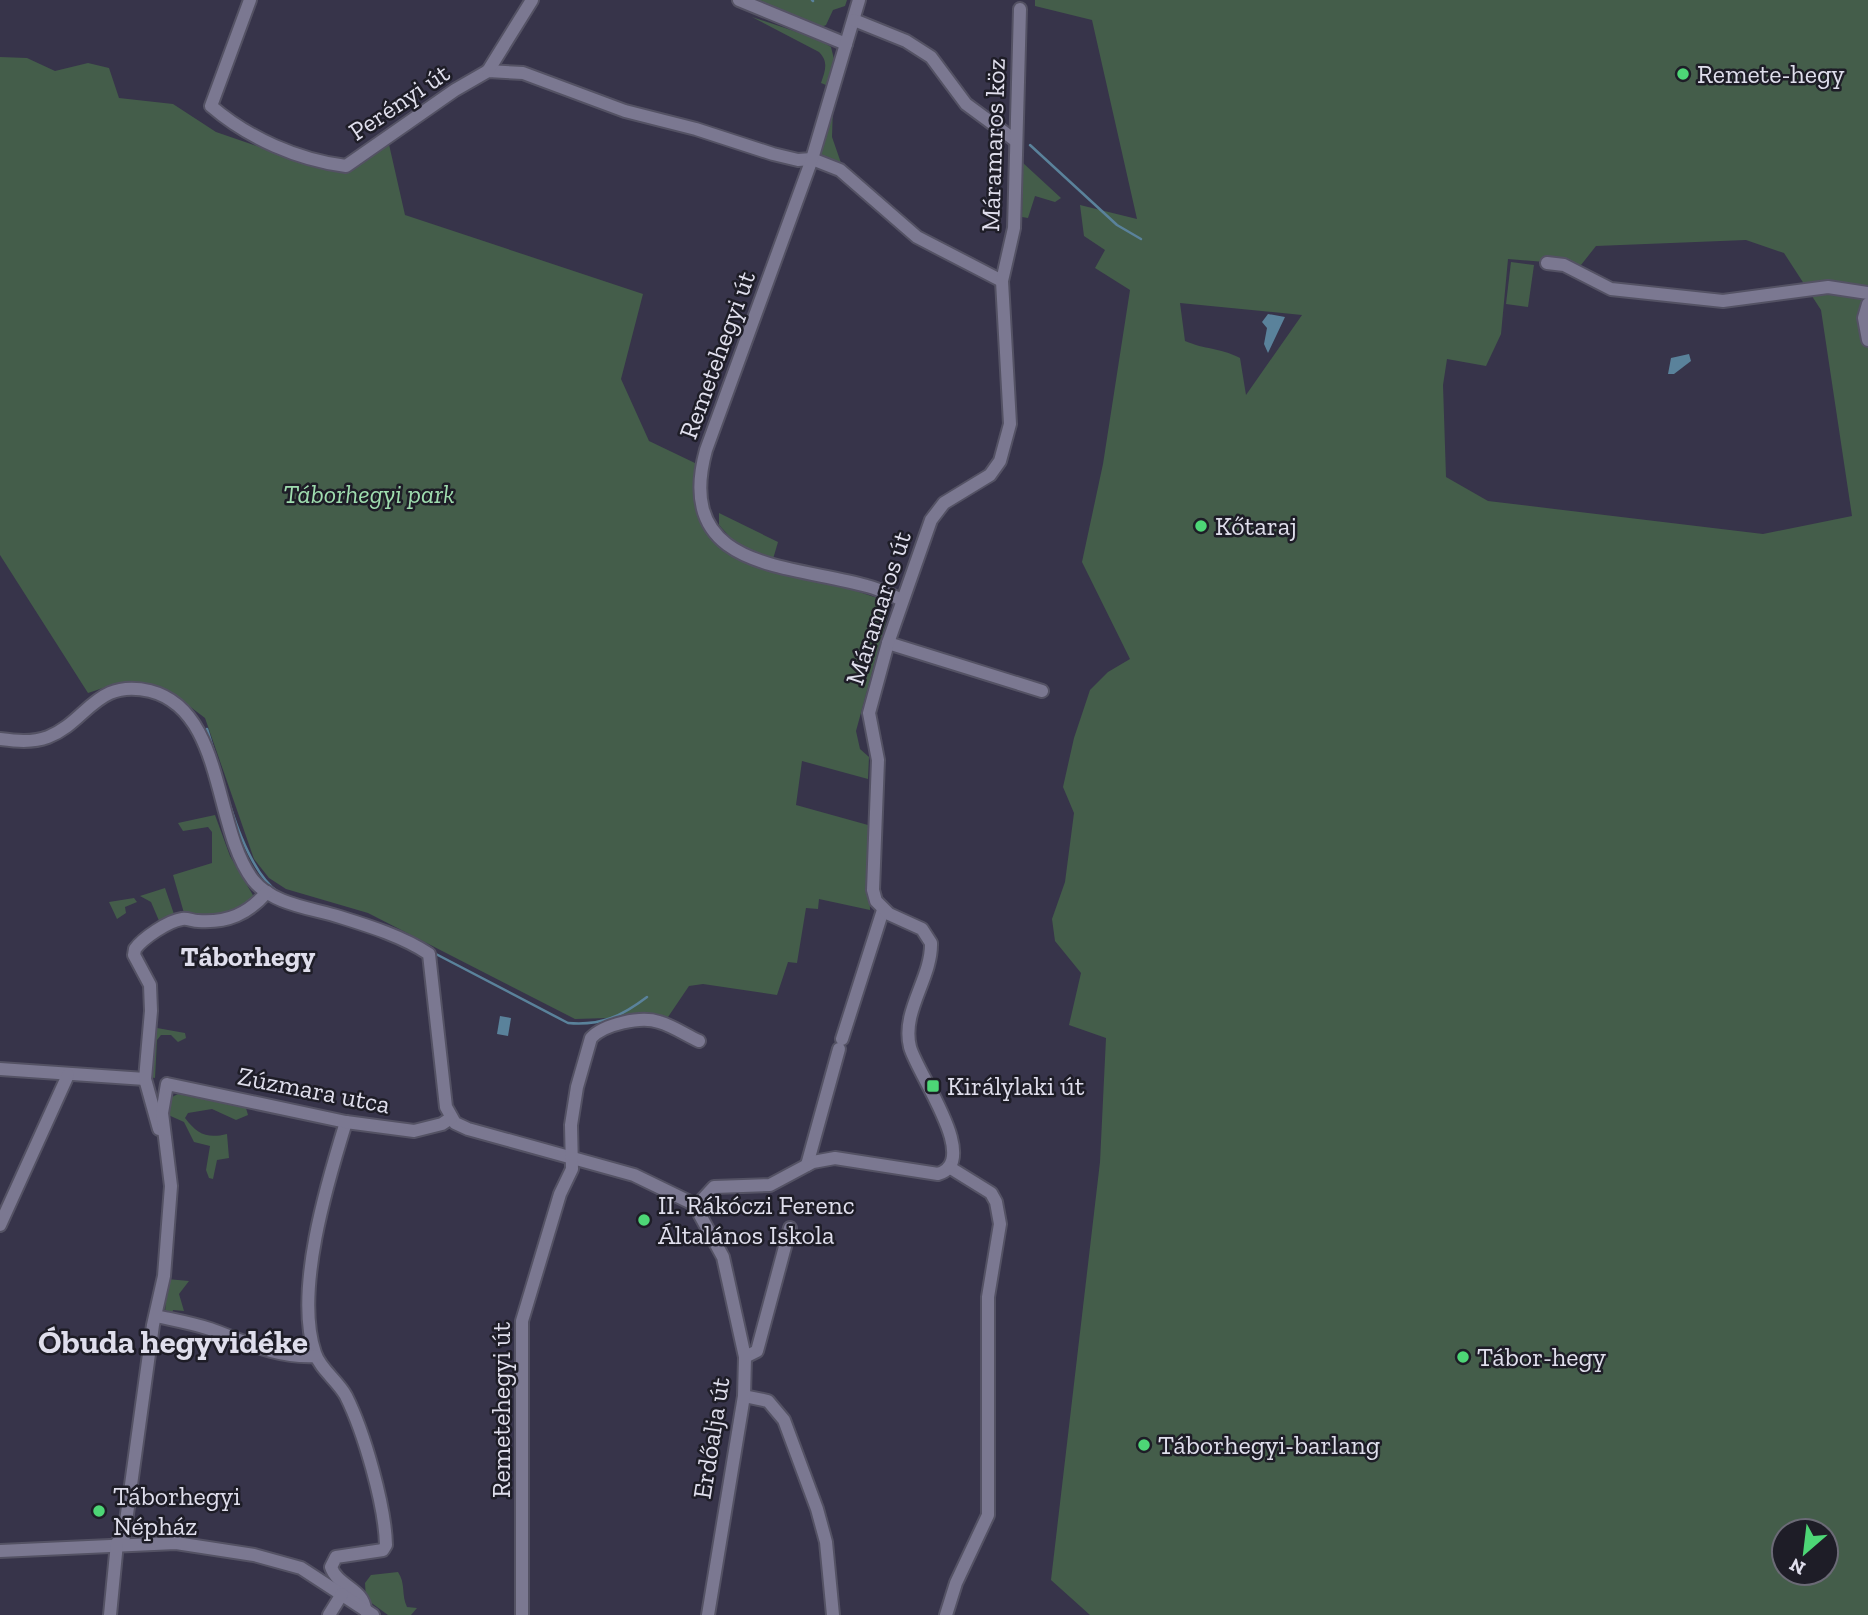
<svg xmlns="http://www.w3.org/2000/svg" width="1868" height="1615" font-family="'Zilla Slab',serif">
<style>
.green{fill:#445d4a;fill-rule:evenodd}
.water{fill:#5a829b}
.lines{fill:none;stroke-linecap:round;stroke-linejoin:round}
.stream{stroke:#5a829b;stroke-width:2.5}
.minor-casing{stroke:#545264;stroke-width:16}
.minor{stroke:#7b7891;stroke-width:12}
.poi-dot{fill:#4dd676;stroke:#1e1d27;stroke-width:2.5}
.labels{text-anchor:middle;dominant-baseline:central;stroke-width:5;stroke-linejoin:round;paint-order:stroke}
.poi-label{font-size:26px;fill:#dfdeec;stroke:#1e1d27;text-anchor:start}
.street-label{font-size:26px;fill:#dfdeec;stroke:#1e1d27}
.park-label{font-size:26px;font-style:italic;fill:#9fddaf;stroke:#1e1d27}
.neighbourhood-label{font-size:28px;font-weight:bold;fill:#dfdeec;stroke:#1e1d27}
.district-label{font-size:33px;font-weight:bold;fill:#dfdeec;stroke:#1e1d27}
</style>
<rect width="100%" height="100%" fill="#37344a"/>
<g class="green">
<path d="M 750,0 L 847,0 L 845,6 L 833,10 L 826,25 L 817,29 Z"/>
<path d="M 1035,0 L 1868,0 L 1868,1615 L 1090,1615 L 1051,1580 L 1100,1162 L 1106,1038 L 1069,1025 L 1081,973 L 1055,941 L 1052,919 L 1065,882 L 1074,813 L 1063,787 L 1074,738 L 1090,690 L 1108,672 L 1130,659 L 1082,562 L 1103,464 L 1130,290 L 1095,268 L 1105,250 L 1084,236 L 1080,205 L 1137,219 L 1092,20 L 1035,6 ZM 1746,240 L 1784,253 L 1821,310 L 1852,516 L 1763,534 L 1488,501 L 1446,477 L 1443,385 L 1447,359 L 1486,366 L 1501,334 L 1508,259 L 1581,265 L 1596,246 ZM 1180,303 L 1302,315 L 1246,395 L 1240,358 C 1218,347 1206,350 1185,341 ZM 1784,1531 L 1826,1531 L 1826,1573 L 1784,1573 Z"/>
<path d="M 752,17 L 818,39 L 831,47 L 834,59 L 826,85 L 821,83 C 825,71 829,62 819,52 Z"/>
<path d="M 0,57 L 27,58 L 55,71 L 88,63 L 109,68 L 119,98 L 173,104 L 216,132 L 309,164 L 346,169 L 388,140 L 405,215 L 643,294 L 621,379 L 649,441 L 697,464 C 689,497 700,535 730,554 C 747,564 768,567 787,572 C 822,581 857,590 891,603 L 856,731 L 860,749 L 869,757 L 868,779 L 802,761 L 796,805 L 868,825 L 870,910 L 819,899 L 818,909 L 806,908 L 797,963 L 788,962 L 777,995 L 703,984 L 689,986 L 666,1020 L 642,1017 L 575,1019 L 368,913 L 286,889 L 269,878 L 254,859 L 205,718 L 168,690 L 152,685 L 118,683 L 88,693 L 0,555 Z"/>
<path d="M 833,107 L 832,137 L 841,163 L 822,158 L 819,151 Z"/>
<path d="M 1023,163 L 1061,198 L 1055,202 L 1035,196 L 1028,218 L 1022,217 Z"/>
<path d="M 1511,262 L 1534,265 L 1528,307 L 1506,304 Z"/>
<path d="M 719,513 L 778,542 L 773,559 L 736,544 L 719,525 Z"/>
<path d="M 215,815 L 230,856 L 254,897 C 235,919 211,920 184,913 L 173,875 L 212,863 L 212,832 L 208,827 L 183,831 L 178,823 Z"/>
<path d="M 165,888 L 175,917 L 160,923 L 151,902 L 140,896 Z"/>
<path d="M 134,898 L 137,902 L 125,907 L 126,913 L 117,919 L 109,902 Z"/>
<path d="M 157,1028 L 185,1033 L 186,1038 L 178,1042 L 171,1035 L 161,1035 L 157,1040 L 155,1078 L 149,1077 L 152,1031 Z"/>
<path d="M 178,1094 L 246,1108 L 248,1115 L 236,1120 L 212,1109 L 188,1113 L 185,1118 C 197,1134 207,1139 227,1134 L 229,1158 L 217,1160 L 213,1179 L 209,1178 L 206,1170 L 210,1146 L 194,1142 L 184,1122 L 166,1114 L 170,1098 Z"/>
<path d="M 167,1279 L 189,1281 L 179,1294 L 184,1311 L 173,1310 L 172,1315 L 165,1314 Z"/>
<path d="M 398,1572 C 406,1584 401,1595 407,1607 L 417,1608 L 411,1615 L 388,1615 L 366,1599 L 365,1583 L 371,1575 Z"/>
</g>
<g class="water">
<path d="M 1268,314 L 1285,317 L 1268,353 L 1264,344 L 1267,328 L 1262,322 Z"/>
<path d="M 1689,354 L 1691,361 L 1674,374 L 1668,374 L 1671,358 Z"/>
<path d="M 500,1016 L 511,1018 L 508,1036 L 497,1034 Z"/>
</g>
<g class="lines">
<g class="stream">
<path d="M 812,0 L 813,1"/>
<path d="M 1030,145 L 1117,225 L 1141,239"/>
<path d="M 207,729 C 222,774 240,865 278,892"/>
<path d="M 434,953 L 568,1023 C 601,1026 622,1016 647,997"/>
</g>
<g class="minor-casing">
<g id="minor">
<path d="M 250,0 L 211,106 C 248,138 298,160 346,166 L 455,90 L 488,71 L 523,73 L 625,111 L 696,129 L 773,154 L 798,160 L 812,159 L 840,170 L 917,237 L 1002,281"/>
<path d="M 739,0 L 846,44"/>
<path d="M 859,0 L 812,159 L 706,450 C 673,571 790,564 867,586 C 879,589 891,595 902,600"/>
<path d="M 854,20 L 906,41 L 931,57 L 966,104 L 1016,141"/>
<path d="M 488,71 L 532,0"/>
<path d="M 1547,263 L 1564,265 L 1611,289 L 1723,301 L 1828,287 L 1868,293"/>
<path d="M 1868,304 L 1864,318 L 1868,340"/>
<path d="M 888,643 L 1042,691"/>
<path d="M 0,739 C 15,741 32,743 48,737 C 87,722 96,678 150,691 C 225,710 213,828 253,880 C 273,905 312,908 340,917 C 369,926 404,937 429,954 L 446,1107 L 455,1123 L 468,1129 L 634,1175 L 700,1207"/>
<path d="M 842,1039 L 883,910"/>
<path d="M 0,1069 L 145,1079"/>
<path d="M 346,1122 C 327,1183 294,1292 315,1353 C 320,1369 338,1381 346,1396 C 364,1432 385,1505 386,1545 L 383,1550 L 336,1557 L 331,1567 C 337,1586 364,1589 365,1610"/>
<path d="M 159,1129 L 145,1079 L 151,1011 L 150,985 L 134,955 L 135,949 C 143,938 168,921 182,919 C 187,918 193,921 198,921 C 228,923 248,914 267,892"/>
<path d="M 807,1165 L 839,1049"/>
<path d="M 0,1225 L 68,1075"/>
<path d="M 156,1316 C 174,1320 192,1323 210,1329 C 246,1342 276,1358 315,1356"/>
<path d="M 745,1357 L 757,1351 L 790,1228"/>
<path d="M 744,1396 L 768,1401 L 784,1420 L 817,1509 L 826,1542 L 833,1615"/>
<path d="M 123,1543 L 153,1325 L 164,1276 L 171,1186 L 162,1113 L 167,1084 L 346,1122 L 414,1131 L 442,1124 L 451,1118"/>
<path d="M 0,1551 L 176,1543 L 254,1555 L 301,1568 L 373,1615"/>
<path d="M 110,1615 L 117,1543"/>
<path d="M 329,1615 L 342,1594"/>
<path d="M 522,1615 L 522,1321 L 560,1194 L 572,1169 L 571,1125 L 577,1087 L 591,1038 C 604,1024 641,1016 659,1022 C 673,1026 686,1035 699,1041"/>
<path d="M 708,1615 L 744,1396 L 745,1357 L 723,1257 L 700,1215 L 702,1200 L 714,1187 L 770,1185 L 813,1162 L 835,1158 L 938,1174 C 982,1161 917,1074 910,1047 C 901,1011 932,978 931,943 L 922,929 L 889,914 L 876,901 L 873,890 L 878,760 L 869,713 L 888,643 L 931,520 L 944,503 L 990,475 L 1000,461 L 1010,424 L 1002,281 L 1014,228 L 1020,9"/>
<path d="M 946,1615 L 956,1583 L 988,1515 L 988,1297 L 1000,1224 L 996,1202 L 991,1193 L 949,1167"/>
</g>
</g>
<use href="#minor" class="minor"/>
</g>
<g class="poi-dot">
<circle cx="1683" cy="74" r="7"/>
<circle cx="1201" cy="526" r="7"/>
<rect x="926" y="1079" width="14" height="14" rx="3.5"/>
<circle cx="644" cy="1220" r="7"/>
<circle cx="1463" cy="1357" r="7"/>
<circle cx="1144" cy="1445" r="7"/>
<circle cx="99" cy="1511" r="7"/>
</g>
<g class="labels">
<g class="poi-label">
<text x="1697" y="74">Remete-hegy</text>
<text x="1215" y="526">Kőtaraj</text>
<text x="947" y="1086">Királylaki út</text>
<text x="658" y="1205">II. Rákóczi Ferenc<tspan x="658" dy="30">Általános Iskola</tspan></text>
<text x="1477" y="1357">Tábor-hegy</text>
<text x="1158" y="1445">Táborhegyi-barlang</text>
<text x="113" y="1496">Táborhegyi<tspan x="113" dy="30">Népház</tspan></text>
</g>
<g class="street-label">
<text transform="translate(399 102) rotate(-34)">Perényi út</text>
<text transform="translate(993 145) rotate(-88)">Máramaros köz</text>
<text transform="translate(717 355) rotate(-70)">Remetehegyi út</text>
<text transform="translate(878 608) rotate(-72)">Máramaros út</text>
<text transform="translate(314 1090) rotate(11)">Zúzmara utca</text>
<text transform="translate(501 1410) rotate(-90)">Remetehegyi út</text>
<text transform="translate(711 1438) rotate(-81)">Erdőalja út</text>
</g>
<g class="park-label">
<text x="369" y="494">Táborhegyi park</text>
</g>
<g class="neighbourhood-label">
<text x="248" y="956">Táborhegy</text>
</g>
<g class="district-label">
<text x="173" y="1341">Óbuda hegyvidéke</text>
</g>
</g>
<g transform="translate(1805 1552) rotate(208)"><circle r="33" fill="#1e1d27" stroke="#6b6a76" stroke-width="2"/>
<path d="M0-5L12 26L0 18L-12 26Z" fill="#4dd676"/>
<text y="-10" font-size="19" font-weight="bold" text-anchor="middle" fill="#dfdeec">N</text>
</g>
</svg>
